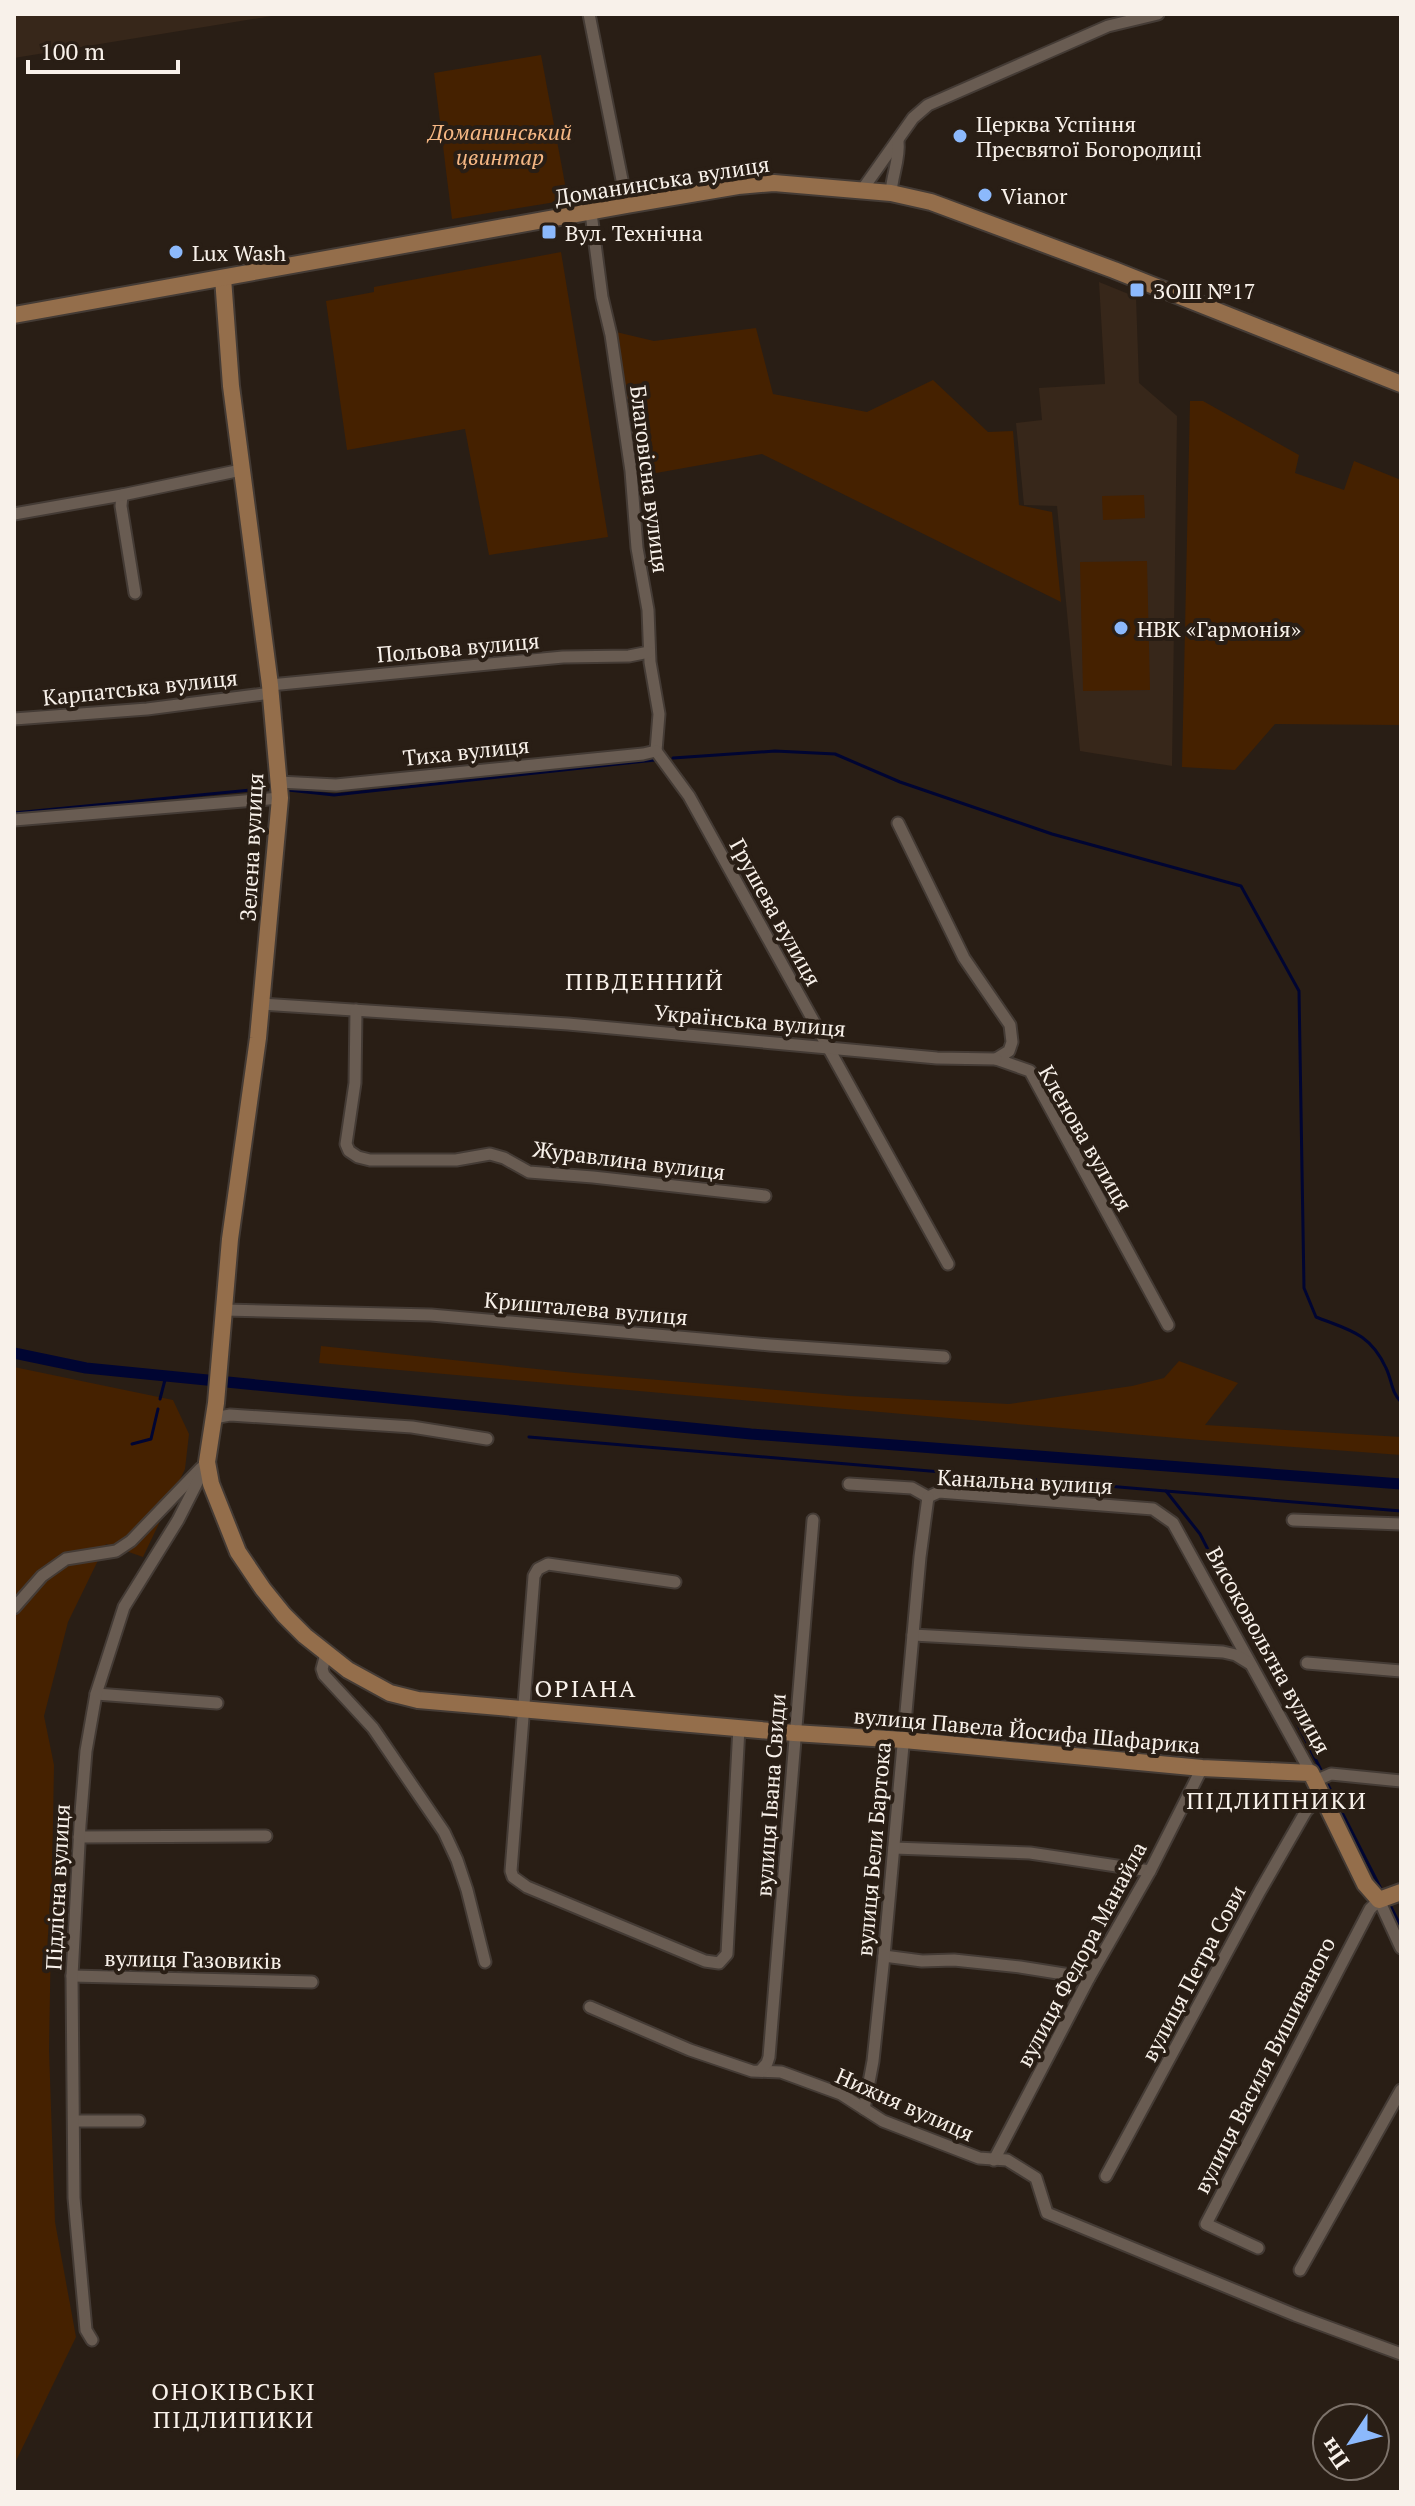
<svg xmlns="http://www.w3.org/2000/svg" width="1415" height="2506" font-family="'PT Serif',serif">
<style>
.built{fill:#37271a}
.green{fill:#452100}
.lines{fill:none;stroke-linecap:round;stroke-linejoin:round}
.stream{stroke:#000532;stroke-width:3}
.canal{stroke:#000532;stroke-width:11}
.street-casing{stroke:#443b35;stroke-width:15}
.secondary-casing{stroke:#443b35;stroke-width:20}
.street{stroke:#695c52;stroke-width:11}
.secondary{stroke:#946e4b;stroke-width:16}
.poi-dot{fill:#8cb9fc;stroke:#291e15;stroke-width:3}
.labels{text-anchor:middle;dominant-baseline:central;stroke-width:8;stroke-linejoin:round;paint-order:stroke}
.poi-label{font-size:22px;fill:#f8f1ea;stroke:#291e15;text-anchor:start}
.park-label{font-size:22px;font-style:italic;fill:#f6b885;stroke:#291e15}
.street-label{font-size:22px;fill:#f8f1ea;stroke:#291e15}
.neighbourhood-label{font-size:24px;letter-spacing:2px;fill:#f8f1ea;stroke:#291e15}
</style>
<rect width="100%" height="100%" fill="#291e15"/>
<g class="built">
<path d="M 14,14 L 284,14 L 14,58 Z"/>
<path d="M 1099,282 L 1136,297 L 1139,383 L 1177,416 L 1172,766 L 1080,751 L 1057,506 L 1024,505 L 1016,423 L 1042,420 L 1039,388 L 1105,384 Z"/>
</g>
<g class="green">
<path d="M 541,55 L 568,200 L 452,219 L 434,73 Z"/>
<path d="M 561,252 L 608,537 L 489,555 L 465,429 L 347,450 L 326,301 L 374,292 L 374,287 Z"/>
<path d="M 756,328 L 773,394 L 867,412 L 933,380 L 988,432 L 1013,431 L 1019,505 L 1052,512 L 1061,602 L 762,454 L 634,477 L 616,332 L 654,341 Z"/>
<path d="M 1190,401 L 1203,401 L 1299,455 L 1295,473 L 1344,490 L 1354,461 L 1401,480 L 1401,725 L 1275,724 L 1235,770 L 1182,767 Z"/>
<path d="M 1144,495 L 1145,518 L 1103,520 L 1102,496 Z"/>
<path d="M 1147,561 L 1150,690 L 1083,691 L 1080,562 Z"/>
<path d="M 321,1346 L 575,1373 L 849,1396 L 1009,1404 L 1132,1386 L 1164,1378 L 1179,1361 L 1238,1383 L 1205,1425 L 1401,1437 L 1401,1455 L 1200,1440 L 319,1363 Z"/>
<path d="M 14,1367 L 173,1400 L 189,1434 L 185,1469 L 143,1557 L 106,1544 L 68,1622 L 44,1716 L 54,1765 L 49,2050 L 55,2222 L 76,2337 L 14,2465 Z"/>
</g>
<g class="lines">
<g class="stream">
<path d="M 673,758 L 775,751 L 835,754 L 900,782 L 1052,834 L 1241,886 L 1299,991 L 1304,1288 L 1316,1317 C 1349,1330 1370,1333 1386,1368 C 1392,1380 1391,1392 1401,1402"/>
<path d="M 288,790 L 334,795 L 655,760"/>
<path d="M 14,813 L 271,788"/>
<path d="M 160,1399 L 166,1376"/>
<path d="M 529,1437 L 1401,1511"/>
<path d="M 132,1444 L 151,1439 L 158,1409"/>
<path d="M 1166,1491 L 1200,1534 L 1321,1770"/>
<path d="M 1328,1785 L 1381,1889"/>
<path d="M 1390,1905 L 1401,1927"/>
</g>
<path class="canal" d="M 14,1353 L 86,1368 L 751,1434 L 1401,1484"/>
<g class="street-casing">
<g id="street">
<path d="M 589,14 L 627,205"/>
<path d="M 862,190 L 913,118 L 928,105 L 1108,26 L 1158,14"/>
<path d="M 891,193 C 892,175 900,159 898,141"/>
<path d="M 591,213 L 602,297 L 611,335 L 631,471 L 637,548 L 648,610 L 650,662 L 659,714 L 656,751"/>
<path d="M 122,495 L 121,506 L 135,593"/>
<path d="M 14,514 L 122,495 L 241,470"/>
<path d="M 270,685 L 563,657 L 629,656 L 649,652"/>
<path d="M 14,719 L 147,709 L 271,693"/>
<path d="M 656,751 L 689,796 L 948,1264"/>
<path d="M 279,782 L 336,785 L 643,754 L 656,751"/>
<path d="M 14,820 L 280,798"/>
<path d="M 898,823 L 964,958 L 1010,1025 L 1012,1042 L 1009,1051 L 996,1059 L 1030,1071 L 1168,1325"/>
<path d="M 261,1004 L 568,1024 L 937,1058 L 996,1059"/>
<path d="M 356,1010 L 355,1083 L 346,1144 L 349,1151 L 358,1157 L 370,1160 L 456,1160 L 490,1154 L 504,1158 L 529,1172 L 593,1177 L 765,1196"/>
<path d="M 224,1310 L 431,1315 L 770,1345 L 944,1357"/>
<path d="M 214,1418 L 230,1415 L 412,1427 L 487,1439"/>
<path d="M 849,1484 L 912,1488 L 928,1497 L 939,1492 L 1153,1509 L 1173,1523 L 1311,1773"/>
<path d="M 1293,1520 L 1401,1524"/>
<path d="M 675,1582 L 548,1564 L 538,1569 L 534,1576 L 511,1871 L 513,1877 L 527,1887 L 705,1961 L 719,1963 L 727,1954 L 739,1727"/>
<path d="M 14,1608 L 42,1576 L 66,1559 L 116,1551 L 131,1541 L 201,1468"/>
<path d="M 913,1635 L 1223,1652 L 1236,1655 L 1249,1663"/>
<path d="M 326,1654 L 322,1669 L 324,1675 L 373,1728 L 444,1832 L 457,1860 L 467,1890 L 485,1962"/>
<path d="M 1307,1663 L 1401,1671"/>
<path d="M 96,1694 L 217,1703"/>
<path d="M 1315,1781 L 1331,1774 L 1401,1781"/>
<path d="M 79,1837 L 266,1836"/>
<path d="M 894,1848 L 1030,1853 L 1150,1871"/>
<path d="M 884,1956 L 922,1961 L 954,1960 L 1020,1967 L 1089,1978"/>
<path d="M 72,1976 L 312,1982"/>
<path d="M 590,2007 L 690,2050 L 752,2071 L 781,2072 L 841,2094 L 883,2121 L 979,2158 L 1007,2160 L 1036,2178 L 1047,2213 L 1295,2315 L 1401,2354"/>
<path d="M 761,2070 L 767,2063 L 769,2057 L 813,1520"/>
<path d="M 864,2109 L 873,2061 L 884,1956 L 920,1557 L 928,1497"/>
<path d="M 74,2121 L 139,2121"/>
<path d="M 994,2160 L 1089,1978 L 1150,1871 L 1202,1768"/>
<path d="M 1106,2176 L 1260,1891 L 1306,1811 L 1322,1794"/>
<path d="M 1258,2248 L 1206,2224 L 1370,1909 L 1379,1900 L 1401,1948"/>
<path d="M 1300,2270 L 1401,2090"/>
<path d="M 92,2340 L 86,2330 L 74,2198 L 72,1976 L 80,1825 L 86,1751 L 96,1694 L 124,1607 L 178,1520 L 207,1463"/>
</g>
</g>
<g class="secondary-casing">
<g id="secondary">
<path d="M 223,278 L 231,386 L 270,685 L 280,798 L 258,1038 L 230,1239 L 216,1403 L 207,1462 L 211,1484 L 238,1552 L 263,1589 L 284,1615 L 305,1636 L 348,1670 L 390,1693 L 418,1700 L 794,1733 L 904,1740 L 1202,1768 L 1311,1773 L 1365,1884 L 1379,1900 L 1401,1892"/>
<path d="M 14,315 L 627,205 L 738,186 L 774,183 L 891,193 L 931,202 L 1114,270 L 1401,384"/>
</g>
</g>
<use href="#street" class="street"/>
<use href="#secondary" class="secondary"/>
</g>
<g class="poi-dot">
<circle cx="960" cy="136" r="8"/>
<circle cx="985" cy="195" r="8"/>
<rect x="541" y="224" width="16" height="16" rx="4"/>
<circle cx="176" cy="252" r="8"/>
<rect x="1129" y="282" width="16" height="16" rx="4"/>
<circle cx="1121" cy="628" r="8"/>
</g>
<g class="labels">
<g class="poi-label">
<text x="976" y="123">Церква Успіння<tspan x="976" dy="25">Пресвятої Богородиці</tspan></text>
<text x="1001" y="195">Vianor</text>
<text x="565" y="232">Вул. Технічна</text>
<text x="192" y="252">Lux Wash</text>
<text x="1153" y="290">ЗОШ №17</text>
<text x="1137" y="628">НВК «Гармонія»</text>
</g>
<g class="park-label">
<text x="500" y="131">Доманинський<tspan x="500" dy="25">цвинтар</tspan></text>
</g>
<g class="street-label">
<text transform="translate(662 180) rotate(-9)">Доманинська вулиця</text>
<text transform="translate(650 479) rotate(83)">Благовісна вулиця</text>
<text transform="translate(458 647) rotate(-5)">Польова вулиця</text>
<text transform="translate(140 687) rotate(-6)">Карпатська вулиця</text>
<text transform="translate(466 751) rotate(-6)">Тиха вулиця</text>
<text transform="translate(251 847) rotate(-87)">Зелена вулиця</text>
<text transform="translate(776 912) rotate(61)">Грушева вулиця</text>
<text transform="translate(750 1020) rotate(5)">Українська вулиця</text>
<text transform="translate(1086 1138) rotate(60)">Кленова вулиця</text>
<text transform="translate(629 1160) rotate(7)">Журавлина вулиця</text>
<text transform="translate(586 1308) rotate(5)">Кришталева вулиця</text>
<text transform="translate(1025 1481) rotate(3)">Канальна вулиця</text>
<text transform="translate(1269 1650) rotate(61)">Високовольтна вулиця</text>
<text transform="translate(1027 1730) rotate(5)">вулиця Павела Йосифа Шафарика</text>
<text transform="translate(770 1795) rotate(-86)">вулиця Івана Свиди</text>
<text transform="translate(873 1849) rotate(-85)">вулиця Бели Бартока</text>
<text transform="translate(57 1887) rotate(-87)">Підлісна вулиця</text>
<text transform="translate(1081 1954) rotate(-62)">вулиця Федора Манайла</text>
<text transform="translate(193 1959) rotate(1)">вулиця Газовиків</text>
<text transform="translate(1193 1973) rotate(-62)">вулиця Петра Сови</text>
<text transform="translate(1264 2065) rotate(-63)">вулиця Василя Вишиваного</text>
<text transform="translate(905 2104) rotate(24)">Нижня вулиця</text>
</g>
<g class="neighbourhood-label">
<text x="645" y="981">ПІВДЕННИЙ</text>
<text x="586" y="1688">ОРІАНА</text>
<text x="1277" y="1800">ПІДЛИПНИКИ</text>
<text x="234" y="2391">ОНОКІВСЬКІ<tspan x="234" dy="28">ПІДЛИПИКИ</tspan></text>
</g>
</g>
<rect width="1415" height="2506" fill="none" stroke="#f8f1ea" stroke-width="32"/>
<g transform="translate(1351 2442) rotate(235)"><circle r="38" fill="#291e15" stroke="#7c726a" stroke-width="2"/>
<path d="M0-6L14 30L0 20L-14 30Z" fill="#8cb9fc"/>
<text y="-12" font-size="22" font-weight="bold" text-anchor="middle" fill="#f8f1ea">Пн</text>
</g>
<path d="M28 60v12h150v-12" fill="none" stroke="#f8f1ea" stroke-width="4"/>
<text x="40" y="60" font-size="24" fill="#f8f1ea" stroke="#291e15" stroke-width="6" paint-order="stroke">100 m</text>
</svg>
